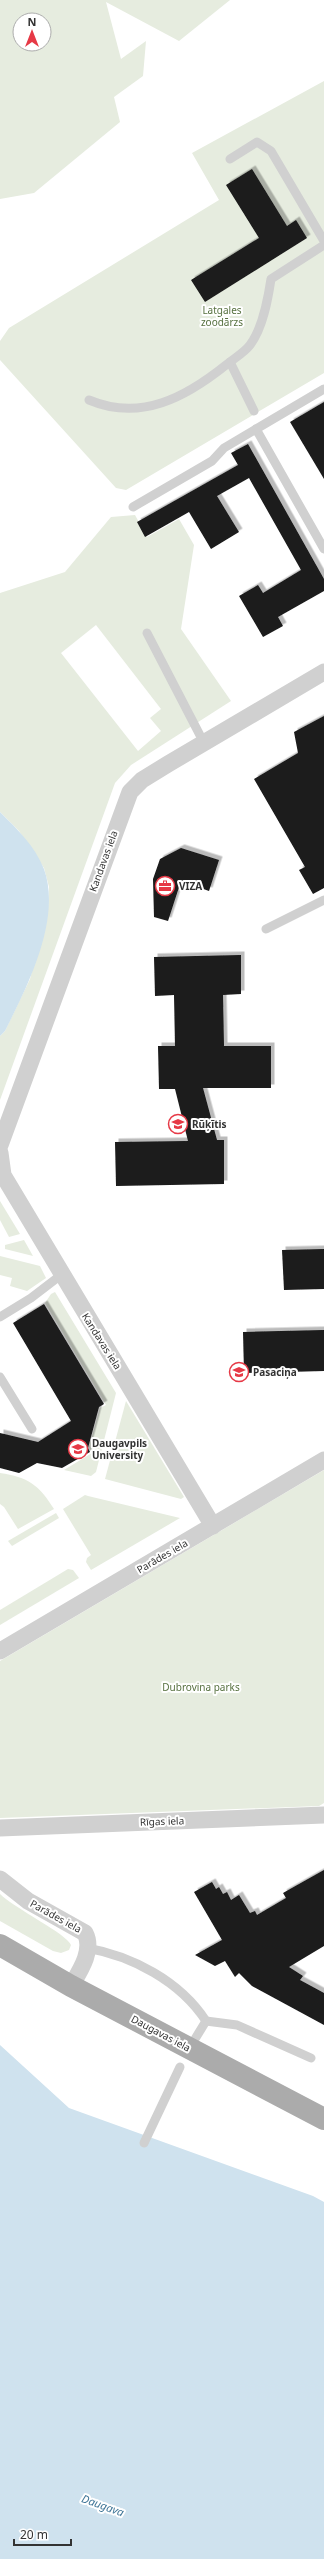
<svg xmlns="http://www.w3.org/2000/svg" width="324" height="2559" font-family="'Noto Sans',sans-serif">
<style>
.green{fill:#e6ecdf;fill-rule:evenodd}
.water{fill:#cfe2ee}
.building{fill:#1a1a1a;filter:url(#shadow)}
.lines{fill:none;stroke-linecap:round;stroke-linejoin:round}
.service{stroke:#d0d0d0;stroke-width:9}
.minor{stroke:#d0d0d0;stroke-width:17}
.primary{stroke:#ababab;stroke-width:22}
.labels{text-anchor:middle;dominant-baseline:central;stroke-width:4;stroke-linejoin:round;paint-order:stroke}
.park-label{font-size:10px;fill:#56703f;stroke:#fff}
.street-label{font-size:10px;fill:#333;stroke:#fff}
.poi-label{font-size:10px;font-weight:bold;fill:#333;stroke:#fff;text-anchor:start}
.water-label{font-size:11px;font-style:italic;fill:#3f7597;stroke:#fff}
</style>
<defs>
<filter id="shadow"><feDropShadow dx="3.5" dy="-3.5" stdDeviation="0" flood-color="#0004"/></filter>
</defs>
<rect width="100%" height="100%" fill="#fff"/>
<g class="green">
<path d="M 0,0 L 230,0 L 179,41 L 106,2 L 121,59 L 146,41 L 143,76 L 114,97 L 120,122 L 34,193 L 0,199 ZM 20,20 L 44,20 L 44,44 L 20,44 Z"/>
<path d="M 324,81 L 324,373 L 126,490 L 116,488 L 0,360 L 0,341 L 9,328 L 219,200 L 192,153 Z"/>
<path d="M 135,515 L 147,537 L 179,519 L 194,545 L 181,629 L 231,701 L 131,765 L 115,783 L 0,1100 L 0,1036 L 5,1031 L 30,979 L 48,908 L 49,887 L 44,868 L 19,831 L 0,812 L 0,593 L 65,572 L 111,517 ZM 96,625 L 161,709 L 150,718 L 161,731 L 138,751 L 61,653 Z"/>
<path d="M 0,1201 L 20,1234 L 9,1237 L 0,1220 Z"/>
<path d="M 24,1240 L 33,1256 L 5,1249 L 5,1245 Z"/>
<path d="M 0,1256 L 40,1266 L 46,1278 L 27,1291 L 10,1286 L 12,1278 L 0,1275 Z"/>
<path d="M 55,1292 L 116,1393 L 96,1472 L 91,1476 L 64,1470 L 92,1453 L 89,1447 L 100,1408 L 106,1405 L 45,1303 L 51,1294 Z"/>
<path d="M 126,1401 L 184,1497 L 181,1499 L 105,1479 Z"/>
<path d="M 324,1470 L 324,1803 L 319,1806 L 0,1818 L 0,1661 Z"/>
<path d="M 0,1473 C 28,1477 39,1485 54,1509 L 18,1529 L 4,1507 L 0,1504 Z"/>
<path d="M 85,1495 L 88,1496 L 180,1518 L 91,1570 L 86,1562 L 87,1558 L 91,1555 L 63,1509 Z"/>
<path d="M 56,1513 L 59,1518 L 12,1546 L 8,1541 Z"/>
<path d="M 68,1569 L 73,1570 L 79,1578 L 0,1625 L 0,1610 Z"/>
<path d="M 0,1894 C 14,1908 67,1934 71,1945 L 69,1950 L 61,1953 L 53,1951 L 0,1921 Z"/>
</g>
<g class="water">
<path d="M 0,812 C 17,829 35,846 44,869 C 62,919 27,987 5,1031 L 0,1036 Z"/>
<path d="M 0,2045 L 69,2108 L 313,2196 L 324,2202 L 324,2559 L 0,2559 Z"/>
</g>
<g class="building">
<path d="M 252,169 L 287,226 L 296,220 L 307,238 L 205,302 L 191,280 L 259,238 L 226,185 Z"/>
<path d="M 324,402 L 324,479 L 290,422 Z"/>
<path d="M 248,444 L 324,579 L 324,591 L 278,617 L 283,626 L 263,637 L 239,596 L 258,585 L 263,593 L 301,570 L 249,478 L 217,496 L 239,532 L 211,549 L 189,512 L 145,537 L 137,522 L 238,465 L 231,453 Z"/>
<path d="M 324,716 L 324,888 L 313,894 L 299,870 L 305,867 L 254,779 L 298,753 L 294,732 Z"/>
<path d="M 181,848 L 219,860 L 209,891 L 181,881 L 168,921 L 154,917 L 153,879 L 160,859 Z"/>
<path d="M 241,955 L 241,994 L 223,995 L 224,1046 L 271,1046 L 271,1088 L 203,1088 L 217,1140 L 224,1140 L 224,1184 L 116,1186 L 115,1142 L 188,1141 L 175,1089 L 159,1089 L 158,1046 L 175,1046 L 174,995 L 155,996 L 154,957 Z"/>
<path d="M 324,1249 L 324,1289 L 284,1290 L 282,1250 Z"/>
<path d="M 44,1304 L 104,1404 L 99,1407 L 88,1448 L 90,1452 L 62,1468 L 37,1463 L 19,1473 L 0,1468 L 0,1433 L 38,1442 L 71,1421 L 13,1323 Z"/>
<path d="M 324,1330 L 324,1371 L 244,1373 L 243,1332 Z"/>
<path d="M 324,1870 L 324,1946 L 289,1967 L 303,1976 L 300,1980 L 324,1993 L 324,2025 L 252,1986 L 239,1973 L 235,1977 L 225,1961 L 215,1966 L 195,1955 L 222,1940 L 194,1892 L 212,1882 L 216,1889 L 219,1887 L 223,1894 L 227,1892 L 231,1900 L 239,1895 L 250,1913 L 255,1911 L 257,1915 L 286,1898 L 283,1893 Z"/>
</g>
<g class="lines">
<g class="service">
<path d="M 230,159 L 257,142 L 271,151 L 324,241"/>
<path d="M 230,362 L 254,411"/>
<path d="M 324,389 L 256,429 L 324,549"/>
<path d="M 89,400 C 141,422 186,397 226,365 C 233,359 244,353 250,345 C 263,328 268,299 271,279 L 324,245"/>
<path d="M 133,507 L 212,461 L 224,448 L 256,429"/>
<path d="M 147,633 L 204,743"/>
<path d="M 266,929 L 324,900"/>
<path d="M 0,1317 L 31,1298 L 61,1275"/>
<path d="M 0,1377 L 32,1429"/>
<path d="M 87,1948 C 132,1956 180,1981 206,2021"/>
<path d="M 206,2021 L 237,2025 L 311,2058"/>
<path d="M 195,2039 L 206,2021"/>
<path d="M 144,2143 L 180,2067"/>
</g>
<g class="minor">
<path d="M 0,1145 L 130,792 L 142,780 L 168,764 L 324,672"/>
<path d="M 0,1153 L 3,1175 L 213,1526"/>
<path d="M 0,1651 L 324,1460"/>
<path d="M 0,1828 L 324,1815"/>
<path d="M 0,1879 L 28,1901 L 85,1933 C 94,1950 80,1971 71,1986"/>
</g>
<path class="primary" d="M 0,1945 L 71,1986 L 324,2119"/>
</g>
<defs>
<g id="office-ring" transform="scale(1)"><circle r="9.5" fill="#fff" stroke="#e63946" stroke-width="1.5"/><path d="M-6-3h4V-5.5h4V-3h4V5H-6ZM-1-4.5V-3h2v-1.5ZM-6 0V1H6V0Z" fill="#e63946"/></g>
<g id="school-ring" transform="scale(1)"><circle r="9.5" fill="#fff" stroke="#e63946" stroke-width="1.5"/><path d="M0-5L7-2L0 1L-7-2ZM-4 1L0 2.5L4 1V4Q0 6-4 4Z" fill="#e63946"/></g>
<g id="university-ring" transform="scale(1)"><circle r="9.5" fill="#fff" stroke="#e63946" stroke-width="1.5"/><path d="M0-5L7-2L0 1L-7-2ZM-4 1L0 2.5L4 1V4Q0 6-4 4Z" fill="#e63946"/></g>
</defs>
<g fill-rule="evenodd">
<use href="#office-ring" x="165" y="886"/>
<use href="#school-ring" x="178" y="1124"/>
<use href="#school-ring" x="239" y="1372"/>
<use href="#university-ring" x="78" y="1449"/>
</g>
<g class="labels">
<g class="park-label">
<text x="222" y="310">Latgales<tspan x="222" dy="12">zoodārzs</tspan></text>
<text x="201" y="1687">Dubrovina parks</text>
</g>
<g class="street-label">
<text transform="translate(103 861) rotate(-70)">Kandavas iela</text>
<text transform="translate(102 1341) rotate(58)">Kandavas iela</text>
<text transform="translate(162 1556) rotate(-30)">Parādes iela</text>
<text transform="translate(162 1821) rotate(-2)">Rīgas iela</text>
<text transform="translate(56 1916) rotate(29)">Parādes iela</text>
<text transform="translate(161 2033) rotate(28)">Daugavas iela</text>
</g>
<g class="poi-label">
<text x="179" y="886">VIZA</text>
<text x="192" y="1124">Rūķītis</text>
<text x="253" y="1372">Pasaciņa</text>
<text x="92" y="1443">Daugavpils<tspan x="92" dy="12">University</tspan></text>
</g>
<g class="water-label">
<text transform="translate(103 2505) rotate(20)">Daugava</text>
</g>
</g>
<g transform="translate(32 32)"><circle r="19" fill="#ffffff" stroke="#adadad"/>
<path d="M0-3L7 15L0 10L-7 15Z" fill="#e63946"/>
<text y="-6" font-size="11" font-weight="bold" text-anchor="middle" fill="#333333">N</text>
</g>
<path d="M14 2539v6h57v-6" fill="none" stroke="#333333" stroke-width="2"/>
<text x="20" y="2539" font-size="12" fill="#333333" stroke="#ffffff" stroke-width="3" paint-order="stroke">20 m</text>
</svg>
